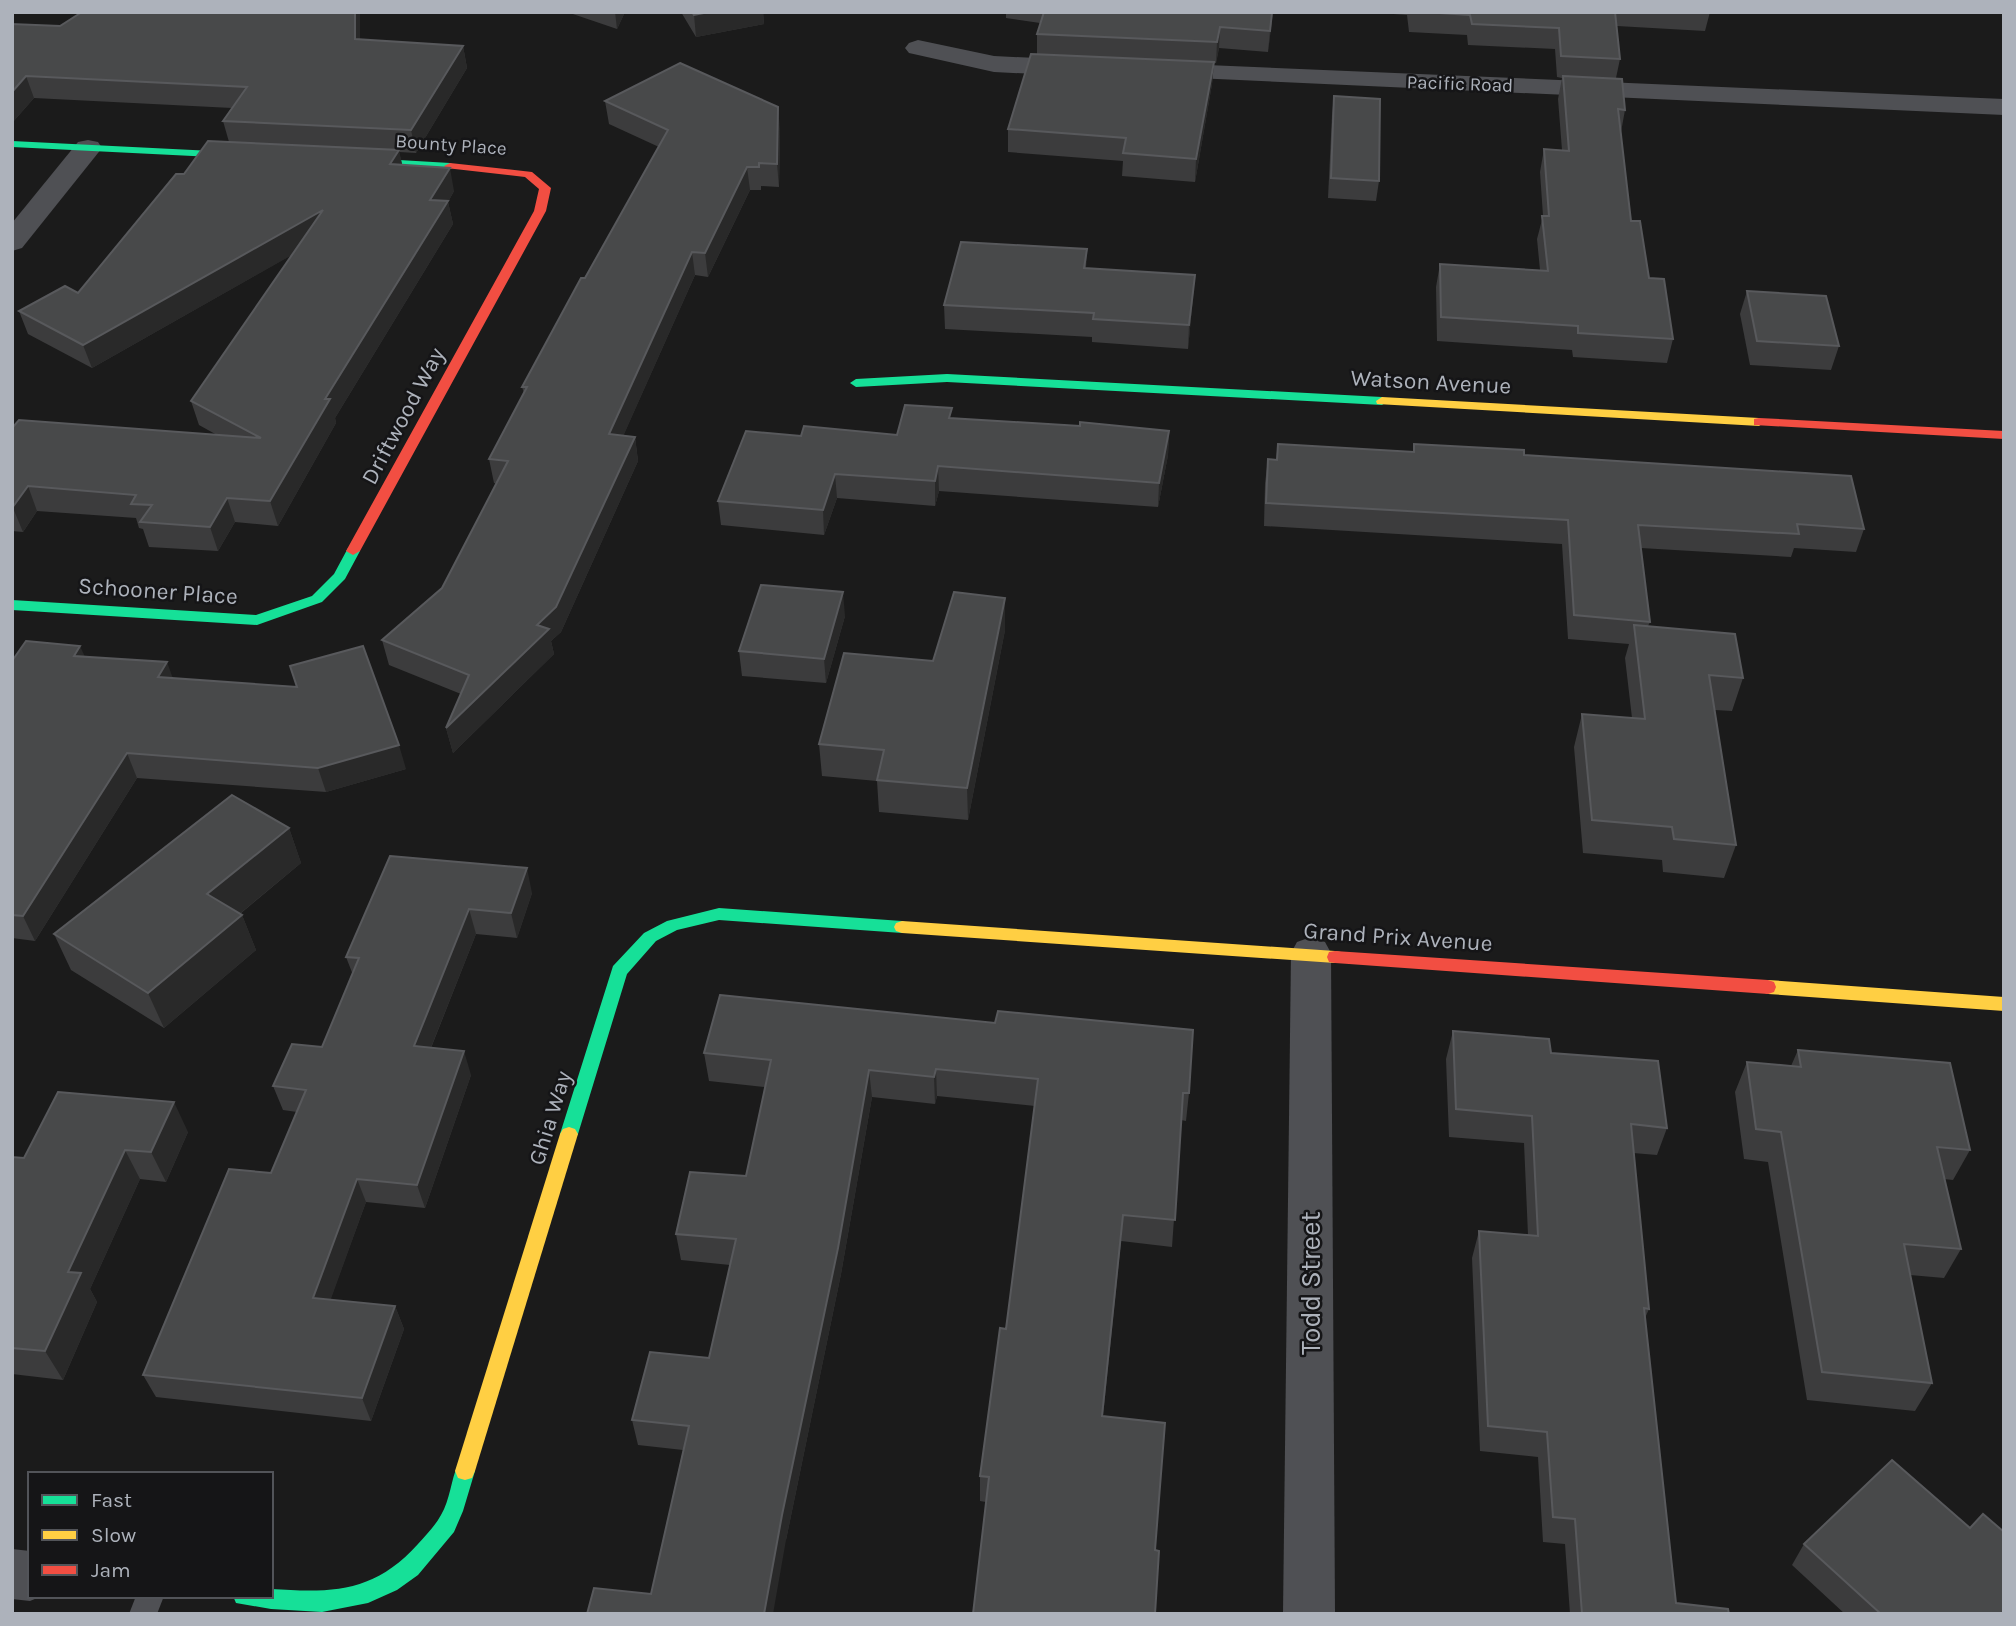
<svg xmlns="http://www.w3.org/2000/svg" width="2016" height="1626" font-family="Karla,sans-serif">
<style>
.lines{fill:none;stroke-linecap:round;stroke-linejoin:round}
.lane{fill:#4f5054;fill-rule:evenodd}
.street{fill:#4f5054;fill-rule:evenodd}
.fast{fill:#16e098;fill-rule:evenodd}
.slow{fill:#ffcf43;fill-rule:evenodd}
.jam{fill:#f24e42;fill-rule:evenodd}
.wall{fill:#3c3c3d}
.shaded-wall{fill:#292929}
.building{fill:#48494a;stroke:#58595c;stroke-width:2}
.labels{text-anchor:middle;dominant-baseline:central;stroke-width:5;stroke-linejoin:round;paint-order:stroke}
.far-street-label{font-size:19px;fill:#adb2bb;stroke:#151517}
.street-label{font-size:23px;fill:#adb2bb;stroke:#151517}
.near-street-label{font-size:28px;fill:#adb2bb;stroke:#151517}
</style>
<rect width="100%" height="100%" fill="#1b1b1b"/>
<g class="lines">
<path class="lane" d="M 136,1596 L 164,1596 L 157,1614 L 129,1614 Z"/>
<g class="street">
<path d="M 918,40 L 994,56 L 1078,60 L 1087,63 L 1091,68 L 1087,73 L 1078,76 L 994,72 L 909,53 L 905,48 L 909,43 Z"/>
<path d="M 1160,63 L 2004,99 L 2004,115 L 1151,76 L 1147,71 L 1151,66 Z"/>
<path d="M 88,140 L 98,142 L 102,148 L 22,248 L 12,251 L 12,223 L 78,142 Z"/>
<path d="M 1311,937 L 1325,942 L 1331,953 L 1335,1614 L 1283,1614 L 1291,953 L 1297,942 Z"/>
<path d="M 12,1549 L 30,1551 L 30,1596 L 42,1596 L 30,1601 L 12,1599 Z"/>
</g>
<g class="fast">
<path d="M 12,141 L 253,153 L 259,156 L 253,159 L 12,147 Z"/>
<path d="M 348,157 L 450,163 L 456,166 L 450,169 L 344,162 L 344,158 Z"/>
<path d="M 947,374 L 1382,397 L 1388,401 L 1382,405 L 947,382 L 856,387 L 850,383 L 856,379 Z"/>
<path d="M 353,547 L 360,551 L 345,579 L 322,602 L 257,625 L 12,610 L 12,600 L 256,615 L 312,596 L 334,574 L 348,548 Z"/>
<path d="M 719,908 L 902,921 L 908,923 L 910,927 L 908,931 L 902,933 L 719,920 L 677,930 L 656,941 L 627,974 L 578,1134 L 575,1139 L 569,1141 L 563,1139 L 560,1134 L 613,966 L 644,933 L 667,921 Z"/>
<path d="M 465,1462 L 472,1464 L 475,1471 L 463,1511 L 454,1532 L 418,1575 L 397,1590 L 368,1603 L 322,1612 L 271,1609 L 236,1603 L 233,1596 L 271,1596 L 271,1589 C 332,1593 374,1593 418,1544 C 426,1535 435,1526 441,1515 C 450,1500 451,1480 458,1464 Z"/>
</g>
<g class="slow">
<path d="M 1382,397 L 1759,418 L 1765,422 L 1759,426 L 1377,404 L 1376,401 Z"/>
<path d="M 902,921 L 1335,951 L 1341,952 L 1343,957 L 1341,962 L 1335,963 L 902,933 L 896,931 L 894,927 L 896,923 Z"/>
<path d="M 1768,980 L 2004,997 L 2004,1011 L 1768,994 L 1762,992 L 1760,987 L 1762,982 Z"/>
<path d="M 569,1127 L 575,1129 L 578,1134 L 475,1471 L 472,1478 L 465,1480 L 458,1478 L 455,1471 L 560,1134 L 563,1129 Z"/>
</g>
<g class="jam">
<path d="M 450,163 L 532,172 L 551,188 L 546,211 L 360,551 L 353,555 L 346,551 L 534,211 L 539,189 L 525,177 L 446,168 L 444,166 Z"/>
<path d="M 1759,418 L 2004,431 L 2004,439 L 1754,425 L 1754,419 Z"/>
<path d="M 1335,951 L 1768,980 L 1774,982 L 1776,987 L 1774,992 L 1768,994 L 1335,963 L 1329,962 L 1327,957 L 1329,952 Z"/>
</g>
</g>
<g class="wall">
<path d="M 82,12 L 360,12 L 360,39 L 463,46 L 467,68 L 416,153 L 399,152 L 402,165 L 454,191 L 448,202 L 453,224 L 335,418 L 336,423 L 278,526 L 235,522 L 218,551 L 149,547 L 143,529 L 139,528 L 136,518 L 37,511 L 23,532 L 12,531 L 12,427 L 217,435 L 199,425 L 191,401 L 293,254 L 92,368 L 28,334 L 19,311 L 78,293 L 184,174 L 229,142 L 223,121 L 232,108 L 34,98 L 12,123 L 12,24 L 60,26 Z"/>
<path d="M 567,12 L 625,12 L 617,29 Z"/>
<path d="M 681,12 L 763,12 L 764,24 L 696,37 Z"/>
<path d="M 1006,12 L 1273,12 L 1268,52 L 1219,48 L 1216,63 L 1214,63 L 1212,84 L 1195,182 L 1122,176 L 1123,161 L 1008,152 L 1008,129 L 1037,54 L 1037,34 L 1040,23 L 1006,18 Z"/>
<path d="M 1366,12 L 1710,12 L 1705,31 L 1617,26 L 1620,59 L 1616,78 L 1625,110 L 1621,132 L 1631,221 L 1649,278 L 1673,339 L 1667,363 L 1573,357 L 1572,350 L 1437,341 L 1436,287 L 1440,264 L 1540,270 L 1537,239 L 1543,216 L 1540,172 L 1544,149 L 1562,150 L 1558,99 L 1562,78 L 1557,77 L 1555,49 L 1468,45 L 1467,35 L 1409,32 L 1407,15 Z"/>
<path d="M 1334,96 L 1379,181 L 1376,201 L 1328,198 L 1332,115 Z"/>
<path d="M 605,101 L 780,130 L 779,187 L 761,186 L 761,190 L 750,190 L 708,277 L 695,275 L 623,436 L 635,437 L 638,461 L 561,632 L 551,641 L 554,654 L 453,753 L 446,728 L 461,694 L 389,665 L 382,640 L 442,588 L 497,484 L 494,483 L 489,459 L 524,393 L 522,387 L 659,147 L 609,124 Z"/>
<path d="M 1087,249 L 1086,268 L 1195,275 L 1188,349 L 1092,342 L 1092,337 L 945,329 L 944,305 Z"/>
<path d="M 1747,291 L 1839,346 L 1831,370 L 1750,365 L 1740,314 Z"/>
<path d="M 952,418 L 1169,431 L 1168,455 L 1158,507 L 939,491 L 935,506 L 837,498 L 824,535 L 721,525 L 718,501 L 801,436 L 897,435 Z"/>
<path d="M 1278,444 L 1413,452 L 1414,444 L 1524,455 L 1864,529 L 1856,552 L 1794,548 L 1791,557 L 1641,548 L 1650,622 L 1648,626 L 1743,678 L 1732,711 L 1715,710 L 1736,845 L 1724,878 L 1663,872 L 1662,860 L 1583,853 L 1574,747 L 1582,714 L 1632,718 L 1625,658 L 1629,644 L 1568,639 L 1562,544 L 1264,526 L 1265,483 L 1268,459 L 1276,460 Z"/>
<path d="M 845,616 L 826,683 L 742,676 L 739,651 Z"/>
<path d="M 1005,630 L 968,820 L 879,812 L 877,781 L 822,776 L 819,744 L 933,661 Z"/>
<path d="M 85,656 L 173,678 L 406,769 L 326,792 L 137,778 L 35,941 L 12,938 L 12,661 Z"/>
<path d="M 289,828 L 301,863 L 240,914 L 242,915 L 256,950 L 164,1028 L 71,970 L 54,934 Z"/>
<path d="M 390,856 L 532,893 L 517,938 L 476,934 L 431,1048 L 471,1075 L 425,1208 L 366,1202 L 330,1300 L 395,1306 L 404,1329 L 371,1421 L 156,1397 L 143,1375 L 271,1173 L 297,1112 L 283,1110 L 273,1086 L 322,1047 L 353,975 L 346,957 Z"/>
<path d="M 720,995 L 1189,1093 L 1186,1121 L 1181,1120 L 1172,1247 L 1121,1241 L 1103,1416 L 1155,1550 L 1155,1614 L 986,1502 L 980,1501 L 980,1476 L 1006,1329 L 1035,1106 L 937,1096 L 935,1104 L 872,1097 L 841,1274 L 786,1540 L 651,1594 L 683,1450 L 638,1445 L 632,1420 L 709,1358 L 730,1265 L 681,1260 L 676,1234 L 746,1176 L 765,1087 L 709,1081 L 704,1053 Z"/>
<path d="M 1453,1031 L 1551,1053 L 1667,1128 L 1657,1155 L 1633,1153 L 1649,1309 L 1645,1318 L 1676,1603 L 1729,1614 L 1570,1614 L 1565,1544 L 1543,1542 L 1538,1457 L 1480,1451 L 1472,1258 L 1479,1231 L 1528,1235 L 1524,1143 L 1449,1137 L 1446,1059 Z"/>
<path d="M 1798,1050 L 1970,1150 L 1953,1180 L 1944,1179 L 1961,1249 L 1944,1278 L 1910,1275 L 1932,1383 L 1915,1411 L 1807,1400 L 1768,1162 L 1744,1159 L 1735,1092 L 1747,1062 L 1791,1066 Z"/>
<path d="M 188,1132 L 166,1182 L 140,1179 L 90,1289 L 97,1302 L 63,1380 L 12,1374 L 12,1157 L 24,1158 Z"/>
<path d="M 1804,1544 L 2004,1614 L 1845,1614 L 1792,1565 Z"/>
</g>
<g class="shaded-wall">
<path d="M 355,12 L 360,12 L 360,61 L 355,39 Z"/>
<path d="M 615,12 L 625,12 L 617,29 Z"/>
<path d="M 709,12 L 763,12 L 764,24 L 696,37 L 694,15 Z"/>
<path d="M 1272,12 L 1273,12 L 1268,52 L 1270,31 Z"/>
<path d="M 1220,27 L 1219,48 L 1216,63 L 1217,42 Z"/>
<path d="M 463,46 L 467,68 L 416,153 L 411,130 Z"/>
<path d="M 1214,62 L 1212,84 L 1195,182 L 1196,159 Z"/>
<path d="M 26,76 L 34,98 L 12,123 L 12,92 Z"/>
<path d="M 778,107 L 780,130 L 779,187 L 777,164 Z"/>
<path d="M 399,150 L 404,173 L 390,164 Z"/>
<path d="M 747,167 L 750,190 L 708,277 L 705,253 Z"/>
<path d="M 450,168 L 454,191 L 448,202 L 453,224 L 335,418 L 336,423 L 278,526 L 270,501 L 430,200 Z"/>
<path d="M 323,210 L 329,234 L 92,368 L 83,345 Z"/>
<path d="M 692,252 L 695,275 L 613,459 L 609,434 Z"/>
<path d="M 1195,275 L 1193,298 L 1188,349 L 1189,325 Z"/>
<path d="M 1169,431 L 1168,455 L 1158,507 L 1159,483 Z"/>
<path d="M 635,437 L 638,461 L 561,632 L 551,641 L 554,654 L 453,753 L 446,728 L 537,625 Z"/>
<path d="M 938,466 L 939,491 L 935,506 L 935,481 Z"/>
<path d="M 835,474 L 837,498 L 824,535 L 823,510 Z"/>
<path d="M 28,486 L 37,511 L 23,532 L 13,508 Z"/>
<path d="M 227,498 L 235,522 L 218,551 L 210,527 Z"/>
<path d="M 843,592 L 845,616 L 826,683 L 824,659 Z"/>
<path d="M 1005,598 L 1005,630 L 968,820 L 967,788 Z"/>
<path d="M 80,646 L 91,670 L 74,656 Z"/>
<path d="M 167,662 L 176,687 L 158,677 Z"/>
<path d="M 399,745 L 406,769 L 326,792 L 318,768 Z"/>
<path d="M 127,753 L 137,778 L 35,941 L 23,916 Z"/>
<path d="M 289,828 L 301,863 L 221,929 L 207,894 Z"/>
<path d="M 527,868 L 532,893 L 517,938 L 511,913 Z"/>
<path d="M 469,909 L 476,934 L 422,1070 L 414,1046 Z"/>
<path d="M 242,915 L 256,950 L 164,1028 L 148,993 Z"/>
<path d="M 464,1051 L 471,1075 L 425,1208 L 417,1185 Z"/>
<path d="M 936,1069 L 937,1096 L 935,1104 L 934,1077 Z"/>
<path d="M 869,1070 L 872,1097 L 841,1274 L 786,1540 L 773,1614 L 764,1614 L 782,1515 Z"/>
<path d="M 174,1102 L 188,1132 L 166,1182 L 151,1152 Z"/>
<path d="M 125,1150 L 140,1179 L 90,1289 L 97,1302 L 63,1380 L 45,1351 L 68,1272 Z"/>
<path d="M 357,1179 L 366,1202 L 323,1321 L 313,1298 Z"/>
<path d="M 1123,1215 L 1121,1241 L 1100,1442 L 1102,1416 Z"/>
<path d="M 395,1306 L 404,1329 L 371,1421 L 362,1398 Z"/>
</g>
<g class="building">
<path d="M 82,12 L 355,12 L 355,39 L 463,46 L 411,130 L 223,121 L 247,87 L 26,76 L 12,92 L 12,24 L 60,26 Z"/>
<path d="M 692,12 L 709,12 L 694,15 Z"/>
<path d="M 1044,12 L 1272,12 L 1270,31 L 1220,27 L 1217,42 L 1037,34 Z"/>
<path d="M 1424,12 L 1615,12 L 1620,59 L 1561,56 L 1559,28 L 1472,24 L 1470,15 Z"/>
<path d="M 1031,54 L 1214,62 L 1196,159 L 1123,153 L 1126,138 L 1008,129 Z"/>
<path d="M 680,63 L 778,107 L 777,164 L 759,163 L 759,167 L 747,167 L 705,253 L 692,252 L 609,434 L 635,437 L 556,607 L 537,625 L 549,629 L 446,728 L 469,675 L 382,640 L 442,588 L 508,461 L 489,459 L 527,387 L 522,387 L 581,278 L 585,278 L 668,130 L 605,101 Z"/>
<path d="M 1563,76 L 1622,79 L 1625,110 L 1618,109 L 1631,221 L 1640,221 L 1649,278 L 1664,279 L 1673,339 L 1578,333 L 1578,326 L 1441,317 L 1440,264 L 1548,271 L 1542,216 L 1549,216 L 1544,149 L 1569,151 Z"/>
<path d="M 1334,96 L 1380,99 L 1379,181 L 1331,178 Z"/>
<path d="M 208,141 L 399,150 L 390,164 L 450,168 L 430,200 L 448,201 L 325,399 L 330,399 L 270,501 L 227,498 L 210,527 L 140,522 L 152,505 L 131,504 L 136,495 L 28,486 L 12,508 L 12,427 L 13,427 L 19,420 L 261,438 L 191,401 L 323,210 L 83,345 L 19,311 L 65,286 L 78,293 L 176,174 L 184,174 Z"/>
<path d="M 961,242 L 1087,249 L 1084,268 L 1195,275 L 1189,325 L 1093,319 L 1094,313 L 944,305 Z"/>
<path d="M 1747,291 L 1826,296 L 1839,346 L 1757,341 Z"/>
<path d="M 905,405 L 952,408 L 949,418 L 1080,426 L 1080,422 L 1169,431 L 1159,483 L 938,466 L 935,481 L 835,474 L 823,510 L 718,501 L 746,431 L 801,436 L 804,426 L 897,435 Z"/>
<path d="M 1278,444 L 1414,452 L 1414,444 L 1524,450 L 1524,455 L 1851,476 L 1864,529 L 1797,524 L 1799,534 L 1638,525 L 1650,622 L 1574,615 L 1568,520 L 1266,503 L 1268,459 L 1277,460 Z"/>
<path d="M 761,585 L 843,592 L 824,659 L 739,651 Z"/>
<path d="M 954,592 L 1005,598 L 967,788 L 877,780 L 884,750 L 819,744 L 844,653 L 933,661 Z"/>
<path d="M 1634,625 L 1735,634 L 1743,678 L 1709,675 L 1736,845 L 1674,839 L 1672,827 L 1592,820 L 1582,714 L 1645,719 Z"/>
<path d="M 26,641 L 80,646 L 74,656 L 167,662 L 158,677 L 297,687 L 290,666 L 363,646 L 399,745 L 318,768 L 127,753 L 23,916 L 12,915 L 12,661 Z"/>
<path d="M 232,795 L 289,828 L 207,894 L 242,915 L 148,993 L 54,934 Z"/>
<path d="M 390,856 L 527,868 L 511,913 L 469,909 L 414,1046 L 464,1051 L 417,1185 L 357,1179 L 313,1298 L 395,1306 L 362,1398 L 143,1375 L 229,1169 L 271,1173 L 306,1090 L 273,1086 L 292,1044 L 322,1047 L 359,958 L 346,957 Z"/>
<path d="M 720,995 L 995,1023 L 998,1011 L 1193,1030 L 1189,1093 L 1183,1093 L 1175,1220 L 1123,1215 L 1102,1416 L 1165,1423 L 1155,1550 L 1159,1551 L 1155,1614 L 973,1614 L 989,1477 L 980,1476 L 1000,1328 L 1006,1329 L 1038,1079 L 936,1069 L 934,1077 L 869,1070 L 838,1248 L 782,1515 L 764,1614 L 587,1614 L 594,1588 L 651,1594 L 689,1426 L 632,1420 L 650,1352 L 709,1358 L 736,1239 L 676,1234 L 690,1172 L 746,1176 L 771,1060 L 704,1053 Z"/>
<path d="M 1453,1031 L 1549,1039 L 1551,1053 L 1658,1061 L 1667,1128 L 1631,1124 L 1649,1309 L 1644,1308 L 1676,1603 L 1728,1609 L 1729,1614 L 1582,1614 L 1575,1519 L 1553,1517 L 1547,1432 L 1488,1426 L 1479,1231 L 1538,1236 L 1532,1116 L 1456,1109 Z"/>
<path d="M 1798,1050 L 1950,1063 L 1970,1150 L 1937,1147 L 1961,1249 L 1904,1244 L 1932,1383 L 1822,1372 L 1781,1132 L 1756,1129 L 1747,1062 L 1801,1067 Z"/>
<path d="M 58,1092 L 174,1102 L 151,1152 L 125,1150 L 68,1272 L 81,1273 L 45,1351 L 12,1348 L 12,1157 L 24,1158 Z"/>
<path d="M 1892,1460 L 1970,1528 L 1983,1514 L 2004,1532 L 2004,1614 L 1881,1614 L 1804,1544 Z"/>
</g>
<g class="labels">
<g class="far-street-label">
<text transform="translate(1460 84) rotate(2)">Pacific Road</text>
<text transform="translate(451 145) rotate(4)">Bounty Place</text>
</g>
<g class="street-label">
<text transform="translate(1431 382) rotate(3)">Watson Avenue</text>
<text transform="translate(403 416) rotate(-62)">Driftwood Way</text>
<text transform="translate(158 591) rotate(4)">Schooner Place</text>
<text transform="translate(1398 937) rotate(4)">Grand Prix Avenue</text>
<text transform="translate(550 1118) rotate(-73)">Ghia Way</text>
</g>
<g class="near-street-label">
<text transform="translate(1310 1283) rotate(-90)">Todd Street</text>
</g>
</g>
<rect width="2016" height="1626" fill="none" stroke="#adb2bb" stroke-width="28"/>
<rect x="28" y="1472" width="245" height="126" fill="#151517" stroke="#525459" stroke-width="2"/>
<rect x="42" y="1495" width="35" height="10" fill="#16e098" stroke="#525459" stroke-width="2"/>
<text x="91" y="1507" font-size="21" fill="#adb2bb">Fast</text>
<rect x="42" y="1530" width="35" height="10" fill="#ffcf43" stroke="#525459" stroke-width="2"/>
<text x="91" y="1542" font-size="21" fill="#adb2bb">Slow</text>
<rect x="42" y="1565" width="35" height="10" fill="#f24e42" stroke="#525459" stroke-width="2"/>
<text x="91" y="1577" font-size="21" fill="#adb2bb">Jam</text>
</svg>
